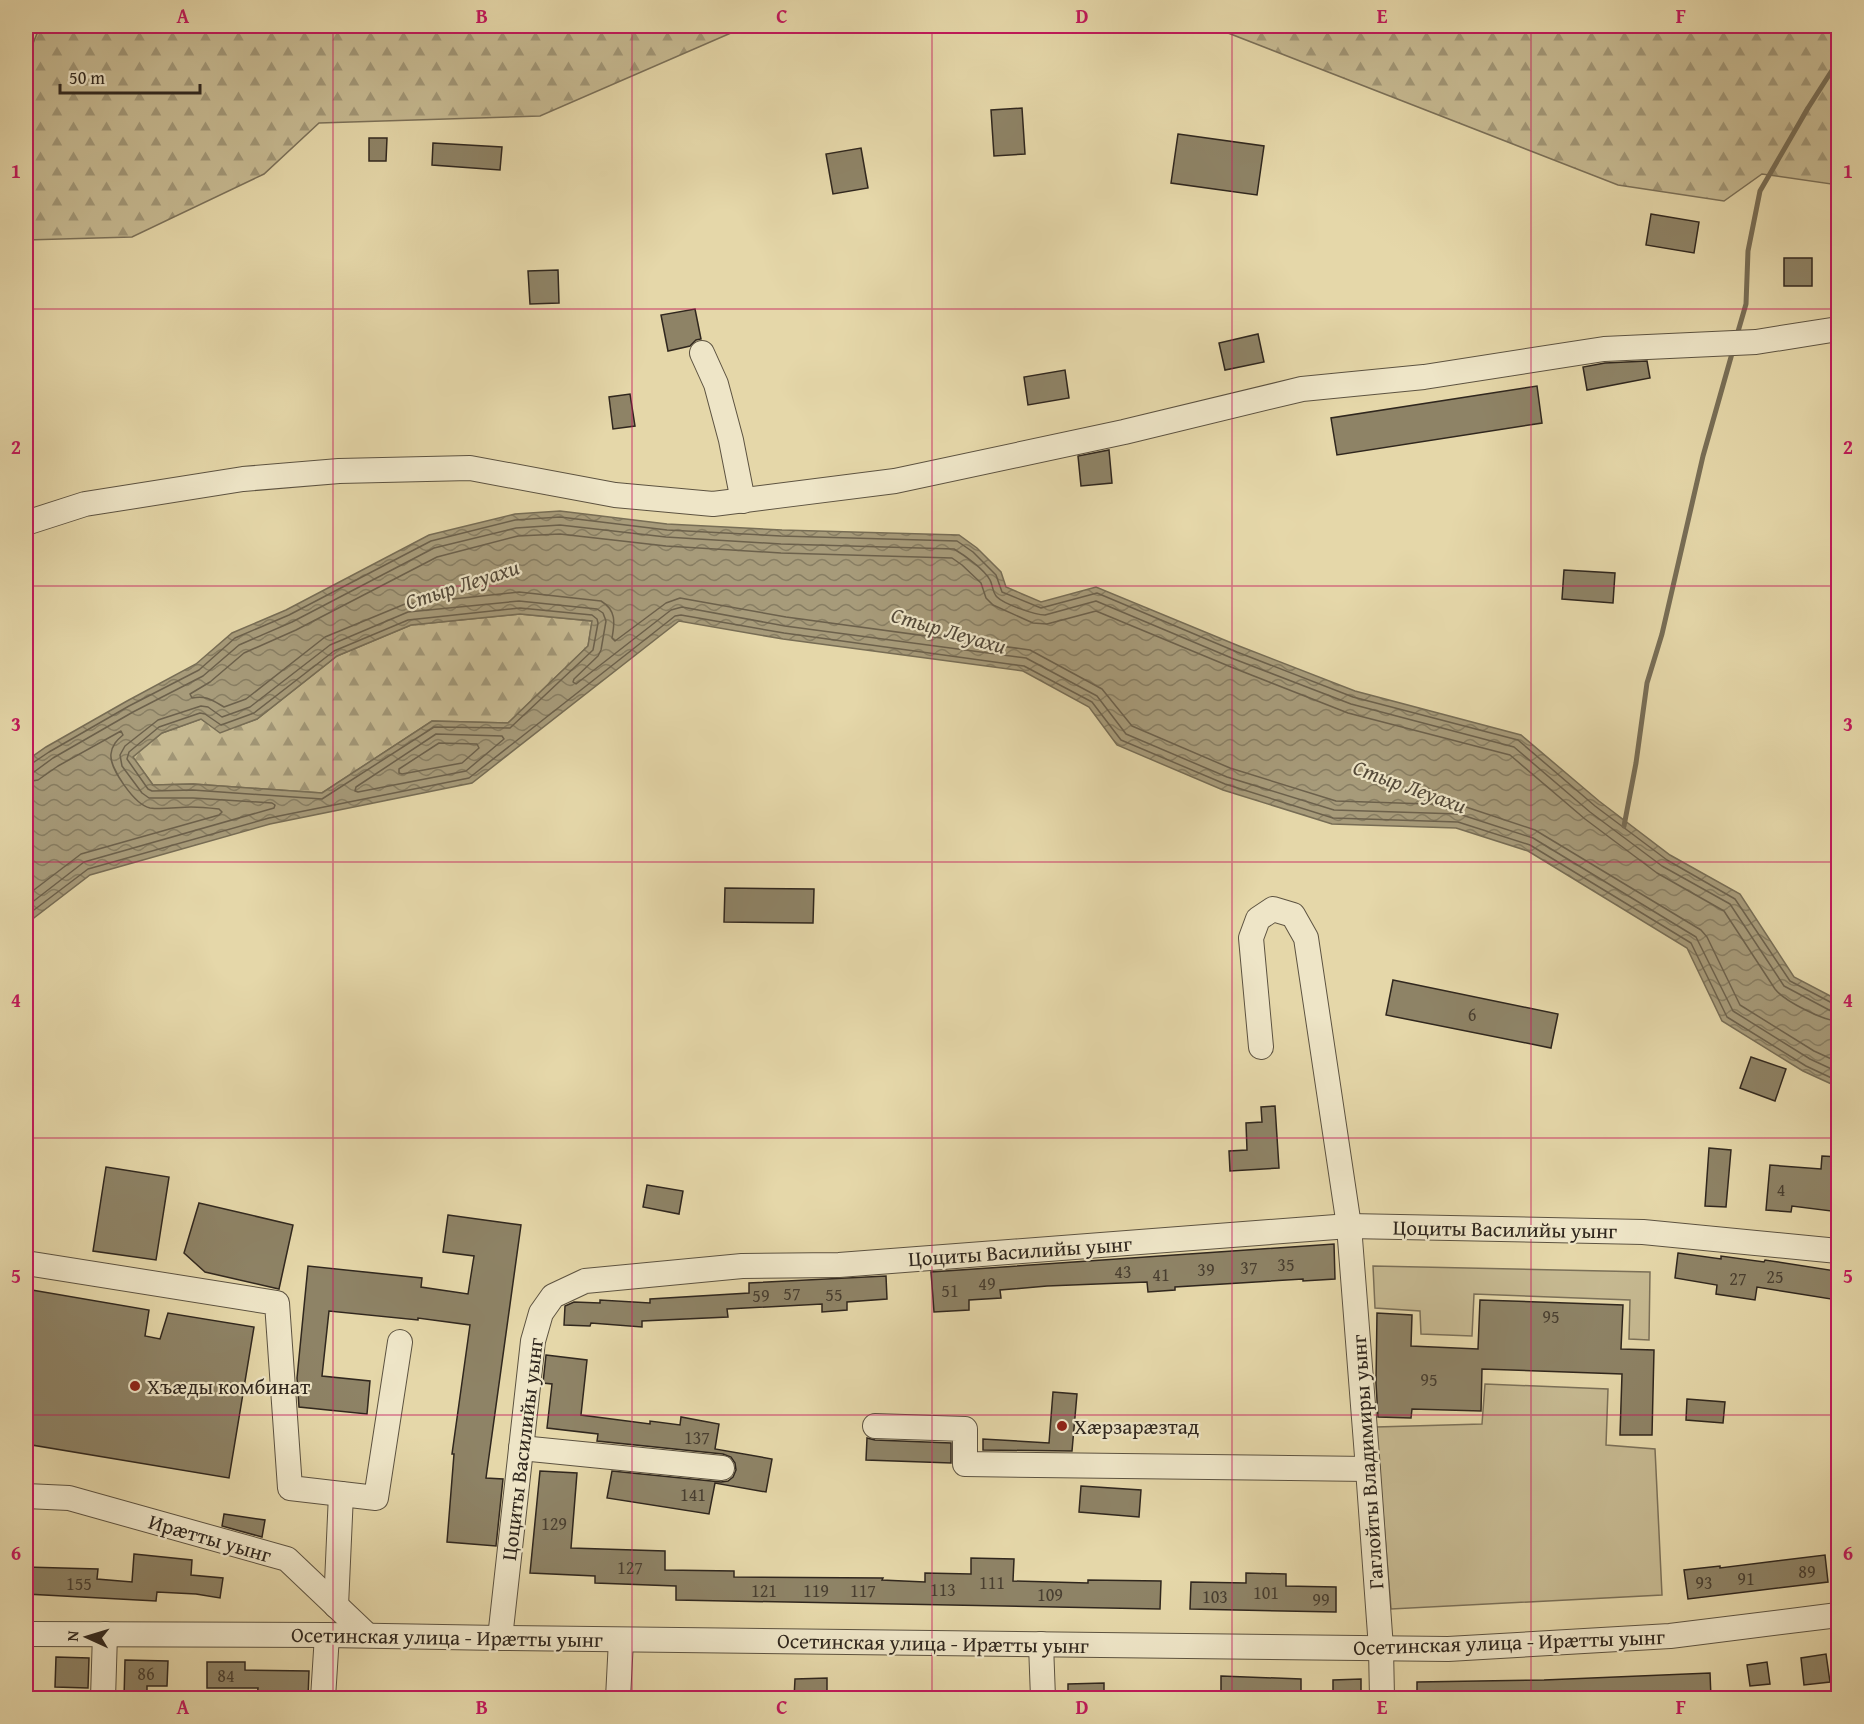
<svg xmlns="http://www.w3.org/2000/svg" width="1864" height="1724" font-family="'Gentium Book Plus',serif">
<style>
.forest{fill:url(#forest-firs);stroke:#7b7058;stroke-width:1.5}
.park{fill:#c6b991;stroke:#7b7058;stroke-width:1.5}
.water{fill:url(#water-waves);stroke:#776d55;stroke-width:1.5;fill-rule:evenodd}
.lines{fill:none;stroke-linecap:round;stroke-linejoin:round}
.shore{stroke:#6c614c;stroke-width:1.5}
.stream{stroke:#776d55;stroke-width:5}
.building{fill:#8e8366;stroke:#30271e;stroke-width:1.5}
.minor-casing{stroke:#5d5341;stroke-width:26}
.minor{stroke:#eee5c7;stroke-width:24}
.grid{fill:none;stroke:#c2185b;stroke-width:1.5;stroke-opacity:0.55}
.poi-dot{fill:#8f2418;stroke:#eee5c7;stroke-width:2}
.labels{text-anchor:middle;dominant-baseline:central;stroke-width:4.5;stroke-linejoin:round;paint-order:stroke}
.number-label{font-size:18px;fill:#483e30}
.street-label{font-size:21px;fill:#30271e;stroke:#eee5c7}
.poi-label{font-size:21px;fill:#30271e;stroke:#eee5c7;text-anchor:start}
.water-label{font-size:22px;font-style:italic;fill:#544a3a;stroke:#eee5c7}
.neatline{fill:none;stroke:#c2185b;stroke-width:2}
.grid-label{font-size:20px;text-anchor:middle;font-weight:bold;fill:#c2185b}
</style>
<defs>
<pattern id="forest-firs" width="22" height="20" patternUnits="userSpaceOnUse" patternTransform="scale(1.5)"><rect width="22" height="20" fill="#c6b991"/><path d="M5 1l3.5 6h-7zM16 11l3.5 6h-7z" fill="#a19676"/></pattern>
<pattern id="water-waves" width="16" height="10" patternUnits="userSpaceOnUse" patternTransform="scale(1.5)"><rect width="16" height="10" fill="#a79b7a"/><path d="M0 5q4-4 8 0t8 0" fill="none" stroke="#887e63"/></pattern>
</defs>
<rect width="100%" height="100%" fill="#e5d7a9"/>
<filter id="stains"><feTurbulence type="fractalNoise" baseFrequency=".00333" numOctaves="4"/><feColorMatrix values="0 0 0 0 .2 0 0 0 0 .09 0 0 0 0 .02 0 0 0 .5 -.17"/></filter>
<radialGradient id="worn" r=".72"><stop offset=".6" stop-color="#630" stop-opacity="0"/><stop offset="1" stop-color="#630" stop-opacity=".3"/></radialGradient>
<g class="forest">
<path d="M 40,26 L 747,26 L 540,116 L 319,123 L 264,174 L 132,237 L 26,240 L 26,61 Z"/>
<path d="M 1210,26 L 1838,26 L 1838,185 L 1762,174 L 1724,201 L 1618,185 Z"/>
<path d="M 520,614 L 592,621 L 588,646 L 508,723 L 432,721 L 322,793 L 193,784 L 153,785 L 132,756 L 162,733 L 201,719 L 220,732 L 257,719 L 337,656 L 411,625 Z"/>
</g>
<g class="park">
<path d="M 1373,1266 L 1650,1272 L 1649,1340 L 1629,1339 L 1630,1300 L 1474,1294 L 1472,1336 L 1421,1334 L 1420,1311 L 1375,1308 Z"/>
<path d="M 1485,1384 L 1608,1389 L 1606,1445 L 1655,1449 L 1662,1595 L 1391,1609 L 1376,1427 L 1482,1424 Z"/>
</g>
<path class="water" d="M 560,511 L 667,524 L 782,530 L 959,535 L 977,548 L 1001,572 L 1006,587 L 1041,602 L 1096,587 L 1239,646 L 1355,691 L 1521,735 L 1599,801 L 1670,855 L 1740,894 L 1794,977 L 1838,1000 L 1838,1087 L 1803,1071 L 1722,1021 L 1687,948 L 1528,851 L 1456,828 L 1332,824 L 1223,790 L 1117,745 L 1089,707 L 1023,671 L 783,639 L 679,621 L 472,783 L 270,824 L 90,875 L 26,924 L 26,761 L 46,747 L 127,701 L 196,664 L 232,633 L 286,610 L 429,535 L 515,514 ZM 520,614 L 592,621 L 588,646 L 508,723 L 432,721 L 322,793 L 193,784 L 153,785 L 133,757 L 162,733 L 201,719 L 220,733 L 257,719 L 337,656 L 411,625 Z"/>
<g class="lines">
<g class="shore">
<path d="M 520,608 L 592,615 L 597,619 L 598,623 L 593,650 L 510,728 L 434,727 L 322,799 L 193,790 L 152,791 L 148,789 L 127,759 L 129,752 L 159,727 L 200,713 L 205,714 L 221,725 L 254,713 L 334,651 L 408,620 Z"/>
<path d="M 436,734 L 502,736 L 504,739 L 466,771 L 358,792 L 355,791 L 356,787 Z"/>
<path d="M 439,743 L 477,744 L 479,748 L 462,763 L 402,774 L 399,773 L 399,769 Z"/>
<path d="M 26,765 L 31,764 L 49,752 L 129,706 L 199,670 L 235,638 L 289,615 L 431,541 L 515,520 L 560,517 L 667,530 L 781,536 L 957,541 L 973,552 L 996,575 L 1002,592 L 1041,608 L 1097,593 L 1237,652 L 1353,697 L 1518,740 L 1595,806 L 1667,860 L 1735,899 L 1790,981 L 1834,1004 L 1838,1005"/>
<path d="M 26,773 L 34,772 L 53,758 L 133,712 L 203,676 L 239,645 L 292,622 L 434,548 L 516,528 L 560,525 L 666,537 L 781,544 L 954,549 C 964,555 984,569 990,580 C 993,585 992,592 997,597 C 1004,604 1035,615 1045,615 L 1096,601 L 1234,659 L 1351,704 L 1514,747 L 1590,812 L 1662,866 L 1730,904 L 1784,986 L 1831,1011 L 1838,1012"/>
<path d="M 26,782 L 38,780 L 58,766 L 121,731 L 123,735 C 117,740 112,745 111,754 C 109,768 135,805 150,808 C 163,810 178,807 191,807 C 201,807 210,808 219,809 L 222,812 L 219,815 L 81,854 L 26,896"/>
<path d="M 26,907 L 84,862 L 274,808 L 275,805 L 272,803 L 193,798 L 149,798 L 142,793 L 122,766 L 120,755 L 125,746 L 158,720 L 201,706 L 208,707 L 222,717 L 250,707 L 330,645 L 408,612 L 519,601 L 597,609 L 603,613 L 606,621 L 601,650 L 598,656 L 574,679 L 573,682 L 576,684 L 671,610 L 682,607 L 785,626 L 1026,658 L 1097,696 L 1126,734 L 1227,777 L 1334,810 L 1459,814 L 1533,838 L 1696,937 L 1733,1011 L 1810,1059 L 1838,1072"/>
<path d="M 26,916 L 88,869 L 269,818 L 469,778 L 675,616 L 681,615 L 784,633 L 1024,666 L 1092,702 L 1121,740 L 1225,784 L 1333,818 L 1458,822 L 1530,845 L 1691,943 L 1727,1017 L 1806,1066 L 1838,1081"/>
<path d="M 1838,1021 C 1824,1021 1784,1001 1775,989 L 1724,911 L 1657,873 L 1585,819 L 1510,755 L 1348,713 L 1231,667 L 1096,611 L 1047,624 L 1033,623 L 993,605 L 986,598 L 981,583 L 962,565 L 952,558 L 781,553 L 666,546 L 560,534 L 518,536 L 437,557 L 296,630 L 244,653 L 210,682 L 190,694 L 192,698 C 206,695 212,700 224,707 L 246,699 L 325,637 L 405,604 L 519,592 L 601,601 C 616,610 615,622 612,638 L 615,641 L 666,603 L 680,598 L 786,617 L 1030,650 L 1102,689 L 1132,726 L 1230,768 L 1336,801 L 1460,805 L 1535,830 L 1701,930 L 1707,937 L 1740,1005 L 1814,1051 L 1838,1062"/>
</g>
<g class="stream">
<path d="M 1737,335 L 1746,304 L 1748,251 L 1760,191 L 1808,108 L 1838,61"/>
<path d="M 1624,826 L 1636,763 L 1647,683 L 1662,634 L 1703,456 L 1733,350"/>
</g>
</g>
<g class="building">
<path d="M 1022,108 L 1025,154 L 994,156 L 991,110 Z"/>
<path d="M 1178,134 L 1264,146 L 1257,195 L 1171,183 Z"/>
<path d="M 369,138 L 387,138 L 386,161 L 369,161 Z"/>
<path d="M 433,143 L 502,147 L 500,170 L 432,165 Z"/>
<path d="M 861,148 L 868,188 L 833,194 L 826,154 Z"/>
<path d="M 1651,214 L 1699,222 L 1694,253 L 1646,245 Z"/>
<rect x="1784" y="258" width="28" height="28"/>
<path d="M 558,270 L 559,303 L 530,304 L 528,271 Z"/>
<path d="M 695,309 L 701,339 L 696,340 L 690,346 L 668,351 L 661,315 Z"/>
<path d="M 1258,334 L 1264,362 L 1225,370 L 1219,343 Z"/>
<path d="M 1647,361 L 1650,378 L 1587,390 L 1583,367 L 1605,363 Z"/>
<path d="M 1065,370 L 1069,398 L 1028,405 L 1024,377 Z"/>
<path d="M 1537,386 L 1542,423 L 1337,455 L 1331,418 Z"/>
<path d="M 630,394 L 635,426 L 613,429 L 609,397 Z"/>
<path d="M 1109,450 L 1112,483 L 1081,486 L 1078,456 Z"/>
<path d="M 1564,570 L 1615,573 L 1613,603 L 1562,599 Z"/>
<path d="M 725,888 L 814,889 L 813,923 L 724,922 Z"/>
<path d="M 1393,980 L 1558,1014 L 1551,1048 L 1386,1015 Z"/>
<path d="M 1751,1057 L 1786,1069 L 1775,1101 L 1740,1088 Z"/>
<path d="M 1275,1106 L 1279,1168 L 1230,1171 L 1229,1151 L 1247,1150 L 1246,1123 L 1262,1122 L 1261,1107 Z"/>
<path d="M 1709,1148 L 1731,1150 L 1726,1207 L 1705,1206 Z"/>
<path d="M 1822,1156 L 1839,1157 L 1839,1212 L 1792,1206 L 1791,1212 L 1766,1210 L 1770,1165 L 1821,1169 Z"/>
<path d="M 106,1167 L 169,1177 L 156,1260 L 93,1251 Z"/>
<path d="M 647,1185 L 683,1191 L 679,1214 L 643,1207 Z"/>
<path d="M 199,1203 L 293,1225 L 279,1289 L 205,1272 L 184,1253 Z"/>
<path d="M 448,1215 L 521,1225 L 486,1478 L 503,1479 L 496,1546 L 447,1542 L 454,1454 L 452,1454 L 470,1325 L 418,1318 L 418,1320 L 329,1311 L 322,1376 L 370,1381 L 367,1414 L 299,1407 L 297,1378 L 308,1266 L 422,1278 L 421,1287 L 468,1294 L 474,1256 L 443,1252 Z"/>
<path d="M 1334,1244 L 1335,1279 L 1303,1281 L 1303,1279 L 1175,1287 L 1175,1290 L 1148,1292 L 1147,1282 L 1047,1286 L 1000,1290 L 1001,1298 L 969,1300 L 969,1310 L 934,1312 L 931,1272 Z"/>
<path d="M 1678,1253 L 1721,1259 L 1721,1256 L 1764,1262 L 1765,1260 L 1836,1271 L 1831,1299 L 1757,1287 L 1755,1300 L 1716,1294 L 1717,1285 L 1675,1278 Z"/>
<path d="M 886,1276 L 887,1299 L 847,1302 L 847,1310 L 822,1312 L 822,1304 L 727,1309 L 728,1317 L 642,1321 L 642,1327 L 591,1323 L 590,1326 L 564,1325 L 565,1306 L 574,1302 L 600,1303 L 600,1300 L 650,1303 L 650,1299 L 749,1293 L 749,1283 Z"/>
<path d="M 26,1289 L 149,1310 L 145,1336 L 160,1339 L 168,1313 L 254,1327 L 229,1478 L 26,1444 Z"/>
<path d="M 1480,1300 L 1623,1305 L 1621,1349 L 1654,1350 L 1652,1435 L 1620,1435 L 1622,1374 L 1482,1369 L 1481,1411 L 1412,1409 L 1411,1418 L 1378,1417 L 1376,1383 L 1377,1313 L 1412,1315 L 1411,1346 L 1478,1349 Z"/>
<path d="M 546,1355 L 587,1360 L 581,1415 L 650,1424 L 650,1421 L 680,1425 L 681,1417 L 719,1424 L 715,1449 L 772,1459 L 766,1492 L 715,1483 L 709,1514 L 607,1498 L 612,1471 L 721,1482 L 728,1481 L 733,1477 L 736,1470 L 735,1463 L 731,1457 L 723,1454 L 597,1441 L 598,1434 L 547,1428 L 552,1384 L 543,1383 Z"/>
<path d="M 1053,1392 L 1077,1394 L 1072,1451 L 983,1450 L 983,1439 L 1049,1443 Z"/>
<path d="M 1687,1399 L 1725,1402 L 1723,1423 L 1686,1420 Z"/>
<path d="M 867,1438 L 875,1440 L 951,1443 L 951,1463 L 866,1460 Z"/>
<path d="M 540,1471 L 577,1473 L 571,1548 L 665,1551 L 665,1570 L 734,1571 L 734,1577 L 883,1578 L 882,1580 L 925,1582 L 925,1573 L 971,1574 L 971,1558 L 1014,1559 L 1013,1581 L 1088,1583 L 1088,1580 L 1161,1581 L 1160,1609 L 676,1600 L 676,1586 L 595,1583 L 595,1576 L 530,1573 Z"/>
<path d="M 1081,1486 L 1141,1490 L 1139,1517 L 1079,1512 Z"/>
<path d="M 224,1514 L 265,1520 L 262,1537 L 222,1526 Z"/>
<path d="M 134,1554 L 192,1560 L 191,1575 L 223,1578 L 220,1598 L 196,1594 L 157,1592 L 156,1601 L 26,1594 L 26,1567 L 98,1569 L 97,1579 L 132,1582 Z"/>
<path d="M 1825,1555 L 1828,1582 L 1688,1599 L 1684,1570 L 1720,1566 L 1720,1568 Z"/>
<path d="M 1246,1573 L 1286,1574 L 1286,1586 L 1336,1587 L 1336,1612 L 1190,1609 L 1191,1582 L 1246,1583 Z"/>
<path d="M 1826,1654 L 1830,1682 L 1804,1685 L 1801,1658 Z"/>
<path d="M 56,1657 L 89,1658 L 88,1688 L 55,1687 Z"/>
<path d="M 125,1660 L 168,1661 L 167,1686 L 147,1686 L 147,1698 L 124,1698 Z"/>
<path d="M 207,1662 L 245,1662 L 245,1670 L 309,1671 L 308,1698 L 257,1698 L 258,1688 L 207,1688 Z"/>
<path d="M 1767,1662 L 1770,1684 L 1750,1686 L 1747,1665 Z"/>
<path d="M 1710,1673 L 1711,1698 L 1687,1698 L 1687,1696 L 1613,1698 L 1417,1698 L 1417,1682 L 1544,1680 Z"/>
<path d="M 1221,1676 L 1301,1679 L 1301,1698 L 1221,1698 Z"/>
<path d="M 827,1678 L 827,1698 L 794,1698 L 795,1679 Z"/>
<path d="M 1361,1679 L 1361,1698 L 1333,1698 L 1333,1680 Z"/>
<path d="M 1104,1683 L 1104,1698 L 1068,1698 L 1068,1684 Z"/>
</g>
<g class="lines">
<g class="minor-casing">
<g id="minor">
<path d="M 702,353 L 716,384 L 731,440 L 743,501"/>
<path d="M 26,523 L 85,504 L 243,479 L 339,471 L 470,468 L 615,495 L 713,504 L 895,481 L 1124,432 L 1302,389 L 1424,377 L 1604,349 L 1756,342 L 1838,329"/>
<path d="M 1261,1047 L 1251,938 L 1258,919 L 1273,909 L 1293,915 L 1306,938 L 1349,1226 L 1368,1469 L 1381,1648 L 1382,1698"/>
<path d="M 26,1263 L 277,1303 L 290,1488 L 376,1498 L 400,1342"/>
<path d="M 875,1426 L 965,1429 L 965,1464 L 1368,1469"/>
<path d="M 521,1448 L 722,1468"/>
<path d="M 26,1496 L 69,1498 L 287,1559 L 367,1635"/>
<path d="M 336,1606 L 341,1494"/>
<path d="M 26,1634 L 327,1635 L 500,1638 L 1448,1649 L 1670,1636 L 1838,1615"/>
<path d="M 500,1638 L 533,1341 L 541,1313 L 553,1296 L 585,1281 L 742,1266 L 839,1265 L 1349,1226 L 1643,1232 L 1838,1251"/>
<path d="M 1041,1644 L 1043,1698"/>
<path d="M 103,1698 L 105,1634"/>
<path d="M 323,1698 L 327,1635"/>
<path d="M 618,1698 L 621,1640"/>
</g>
</g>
<use href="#minor" class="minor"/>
</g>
<path class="grid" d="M 333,26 L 333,1698M 632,26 L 632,1698M 932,26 L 932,1698M 1232,26 L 1232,1698M 1531,26 L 1531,1698M 26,309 L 1838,309M 26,586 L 1838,586M 26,862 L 1838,862M 26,1138 L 1838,1138M 26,1415 L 1838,1415"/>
<g class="poi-dot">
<circle cx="135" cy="1386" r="6"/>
<circle cx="1062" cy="1426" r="6"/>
</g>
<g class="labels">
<g class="number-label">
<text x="1472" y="1014">6</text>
<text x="1781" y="1189">4</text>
<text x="1286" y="1264">35</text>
<text x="1249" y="1267">37</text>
<text x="1206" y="1269">39</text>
<text x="1123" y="1271">43</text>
<text x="1161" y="1274">41</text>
<text x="1775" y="1276">25</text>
<text x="1738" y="1278">27</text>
<text x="987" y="1283">49</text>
<text x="950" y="1290">51</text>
<text x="792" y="1293">57</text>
<text x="834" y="1294">55</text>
<text x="761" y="1295">59</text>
<text x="1551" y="1316">95</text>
<text x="1429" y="1379">95</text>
<text x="697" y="1437">137</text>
<text x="693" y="1494">141</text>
<text x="554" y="1523">129</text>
<text x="630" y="1567">127</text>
<text x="1807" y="1571">89</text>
<text x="1746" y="1578">91</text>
<text x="992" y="1582">111</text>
<text x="1704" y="1582">93</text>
<text x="79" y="1583">155</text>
<text x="943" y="1589">113</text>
<text x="764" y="1590">121</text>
<text x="816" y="1590">119</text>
<text x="863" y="1590">117</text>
<text x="1266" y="1592">101</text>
<text x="1050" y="1594">109</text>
<text x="1215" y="1596">103</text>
<text x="1321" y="1599">99</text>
<text x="146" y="1673">86</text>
<text x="226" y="1675">84</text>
</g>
<g class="street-label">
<text transform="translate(1505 1229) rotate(1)">Цоциты Василийы уынг</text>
<text transform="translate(1020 1251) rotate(-4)">Цоциты Василийы уынг</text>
<text transform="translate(522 1449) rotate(-83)">Цоциты Василийы уынг</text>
<text transform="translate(1367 1462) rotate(-94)">Гаглойты Владимиры уынг</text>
<text transform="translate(210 1538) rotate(16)">Ирæтты уынг</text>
<text transform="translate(447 1637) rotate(1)">Осетинская улица - Ирæтты уынг</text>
<text transform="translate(1509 1642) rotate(-2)">Осетинская улица - Ирæтты уынг</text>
<text transform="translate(933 1643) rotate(1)">Осетинская улица - Ирæтты уынг</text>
</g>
<g class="poi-label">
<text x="147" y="1386">Хъæды комбинат</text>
<text x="1074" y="1426">Хæрзарæзтад</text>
</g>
<g class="water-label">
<text transform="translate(462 584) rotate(-18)">Стыр Леуахи</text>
<text transform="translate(949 630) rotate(16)">Стыр Леуахи</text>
<text transform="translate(1410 786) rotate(20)">Стыр Леуахи</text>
</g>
</g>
<rect width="1864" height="1724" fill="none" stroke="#e5d7a9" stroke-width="66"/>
<g transform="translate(87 1637) rotate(274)" stroke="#eee5c7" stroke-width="4.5" paint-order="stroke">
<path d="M0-4.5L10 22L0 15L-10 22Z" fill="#30271e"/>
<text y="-9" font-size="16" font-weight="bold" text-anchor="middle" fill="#30271e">N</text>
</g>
<path d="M60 84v9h140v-9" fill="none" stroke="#30271e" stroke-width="3"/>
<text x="69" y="84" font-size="18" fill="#30271e" stroke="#eee5c7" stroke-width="4.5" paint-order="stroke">50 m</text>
<rect x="33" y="33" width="1798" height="1658" class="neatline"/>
<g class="grid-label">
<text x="183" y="23">A</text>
<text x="482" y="23">B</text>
<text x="782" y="23">C</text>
<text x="1082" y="23">D</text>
<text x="1382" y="23">E</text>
<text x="1681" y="23">F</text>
<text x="16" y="178">1</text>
<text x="1848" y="178">1</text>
<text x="16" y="454">2</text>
<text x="1848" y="454">2</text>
<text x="16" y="731">3</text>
<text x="1848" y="731">3</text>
<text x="16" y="1007">4</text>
<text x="1848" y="1007">4</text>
<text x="16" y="1283">5</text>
<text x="1848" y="1283">5</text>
<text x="16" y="1560">6</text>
<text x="1848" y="1560">6</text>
<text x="183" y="1714">A</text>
<text x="482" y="1714">B</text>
<text x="782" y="1714">C</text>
<text x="1082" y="1714">D</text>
<text x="1382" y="1714">E</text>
<text x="1681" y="1714">F</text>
</g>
<rect width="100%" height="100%" filter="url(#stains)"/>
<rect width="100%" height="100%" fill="url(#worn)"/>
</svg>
